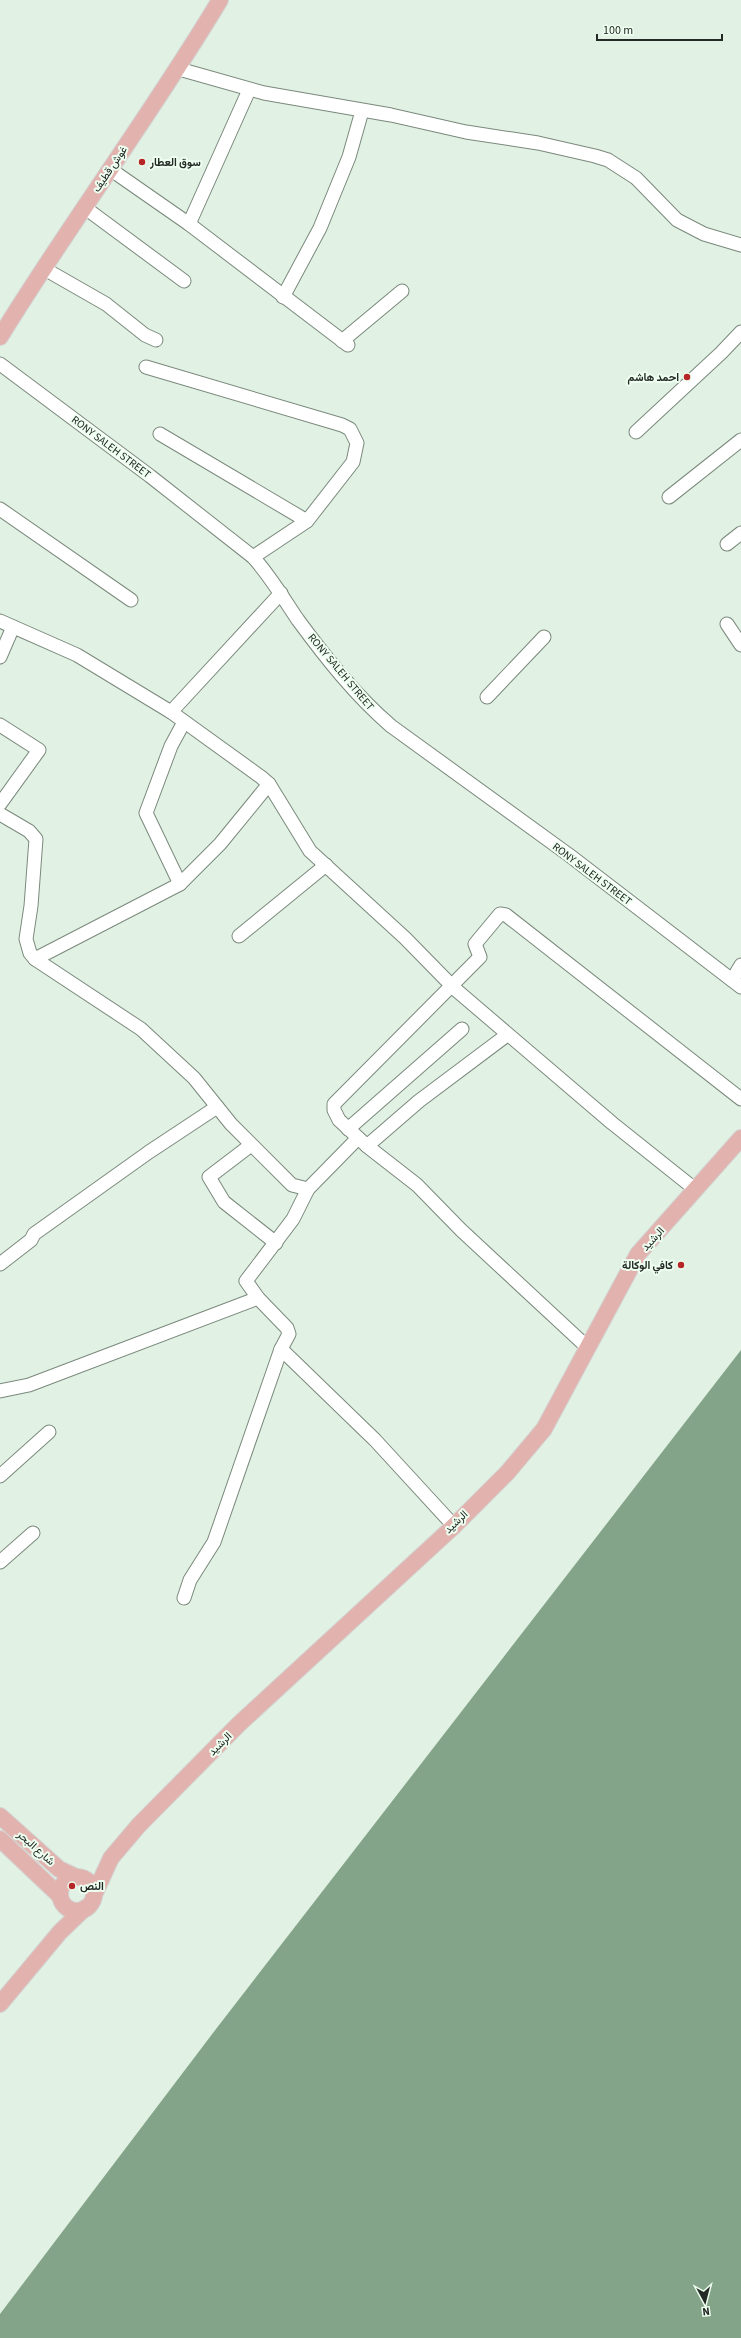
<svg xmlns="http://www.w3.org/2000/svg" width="741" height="2338" font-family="'Source Sans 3',Vazirmatn,sans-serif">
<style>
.water{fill:#83a488}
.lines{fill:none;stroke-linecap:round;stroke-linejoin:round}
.minor-casing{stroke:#7a897c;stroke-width:15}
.major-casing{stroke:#d3d4d3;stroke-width:18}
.minor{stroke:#fff;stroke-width:13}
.major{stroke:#e2b3ae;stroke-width:16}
.poi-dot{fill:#b62626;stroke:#eefef0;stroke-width:1.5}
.labels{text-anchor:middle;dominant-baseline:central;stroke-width:4;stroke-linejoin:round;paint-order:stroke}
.poi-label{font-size:11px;font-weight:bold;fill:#232924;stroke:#eefef0;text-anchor:start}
.street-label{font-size:11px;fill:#232924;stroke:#eefef0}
</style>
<rect width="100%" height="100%" fill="#e1f1e3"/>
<path class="water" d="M 741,1350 L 741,2338 L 0,2338 L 0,2314 L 216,2029 Z"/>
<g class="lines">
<g class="minor-casing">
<g id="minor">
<path d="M 179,69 L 264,93 L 391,115 L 466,132 L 538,143 L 595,156 L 608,160 L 636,178 L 677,220 L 704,234 L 741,245"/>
<path d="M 110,169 L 189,224 L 348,345"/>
<path d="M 84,207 L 184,281"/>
<path d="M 189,224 L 249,90"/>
<path d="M 43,268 L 106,304 L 145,335 L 156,340"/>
<path d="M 283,297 L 320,228 L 349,157 L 362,111"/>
<path d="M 342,341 L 402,291"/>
<path d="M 0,364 L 150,476 L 253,557 C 271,577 283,598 298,620 C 326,658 355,695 391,726 L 569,855 L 741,987"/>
<path d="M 146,367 L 342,425 L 350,429 L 357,443 L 353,462 L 307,521 L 253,557"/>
<path d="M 636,432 L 721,353 L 741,332"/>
<path d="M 160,434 L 307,521"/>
<path d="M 669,497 L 741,440"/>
<path d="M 0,509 L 131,600"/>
<path d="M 727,544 L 741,533"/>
<path d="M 0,621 L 77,655 L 171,712 L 261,777 L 269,784 L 310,851 L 405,938 L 455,989 L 612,1123 L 696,1190"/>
<path d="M 727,624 L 741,645"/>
<path d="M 0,657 L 13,627"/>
<path d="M 487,697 L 544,637"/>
<path d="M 171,712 L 281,593"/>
<path d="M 0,725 L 39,750 L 0,804"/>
<path d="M 0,814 L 29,831 L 36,839 L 31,906 L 26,939 L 30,953 L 35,959 L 141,1029 L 194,1078 L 231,1124 L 292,1185 L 308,1189"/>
<path d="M 180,884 L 146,813 L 171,746 L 184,722"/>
<path d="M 239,936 L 326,865"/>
<path d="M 35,959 L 180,884 L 220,844 L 269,784"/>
<path d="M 732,980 L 741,965"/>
<path d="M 348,1129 L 462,1029"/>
<path d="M 251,1145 L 209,1177 L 224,1202 L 276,1243"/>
<path d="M 367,1146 L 419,1101 L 507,1035"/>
<path d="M 0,1264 L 31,1240 L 34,1234 L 149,1152 L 217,1107"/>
<path d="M 587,1347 L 461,1230 L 417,1185 L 367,1146 L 339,1120 L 334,1110 L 334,1104 L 480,957 L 475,944 L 500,914 L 506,915 L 741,1099"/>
<path d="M 281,1349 L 375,1440 L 454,1526"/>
<path d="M 0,1391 L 29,1385 L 258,1298"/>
<path d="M 0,1476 L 49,1432"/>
<path d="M 0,1562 L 33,1533"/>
<path d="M 184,1598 L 190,1580 L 214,1542 L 281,1349 L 289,1334 L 287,1328 L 258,1298 L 246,1281 L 293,1219 L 308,1189 L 358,1138"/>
</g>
</g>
<g class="major-casing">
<g id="major">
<path d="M 0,337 C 70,223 151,115 220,0"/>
<path d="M 0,1816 L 59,1869 L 76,1877"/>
<path d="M 0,1839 L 60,1896"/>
<circle cx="77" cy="1894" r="17"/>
<path d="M 94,1895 L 111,1858 L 139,1825 L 239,1724 L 454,1526 L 507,1473 L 544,1429 L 638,1254 L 741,1138"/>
<path d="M 0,2004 L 60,1932 L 85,1908"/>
</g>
</g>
<use href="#minor" class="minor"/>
<use href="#major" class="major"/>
</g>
<g class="poi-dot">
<circle cx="142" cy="162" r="4"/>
<circle cx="687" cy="377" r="4"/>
<circle cx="681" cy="1265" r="4"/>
<circle cx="72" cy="1886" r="4"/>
</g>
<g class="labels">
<g class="poi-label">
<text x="150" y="162">سوق العطار</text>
<text x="679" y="377" text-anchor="end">احمد هاشم</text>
<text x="673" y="1265" text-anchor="end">كافي الوكالة</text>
<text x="80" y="1886">النص</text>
</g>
<g class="street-label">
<text transform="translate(110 169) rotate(-56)">غوش قطيف</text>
<text transform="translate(111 447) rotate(37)">RONY SALEH STREET</text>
<text transform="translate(341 672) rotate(50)">RONY SALEH STREET</text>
<text transform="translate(592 874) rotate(37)">RONY SALEH STREET</text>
<text transform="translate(653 1239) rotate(-48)">الرشيد</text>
<text transform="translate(456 1522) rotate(-44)">الرشيد</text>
<text transform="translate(220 1744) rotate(-45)">الرشيد</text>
<text transform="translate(36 1848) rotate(42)">شارع البحر</text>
</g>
</g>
<g transform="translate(705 2302) rotate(173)" stroke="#eefef0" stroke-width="3" paint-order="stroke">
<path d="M0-3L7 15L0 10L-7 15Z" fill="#232924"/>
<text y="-6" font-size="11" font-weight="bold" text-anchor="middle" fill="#232924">N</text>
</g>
<path d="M597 34v6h125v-6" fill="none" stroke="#232924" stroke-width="2"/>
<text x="603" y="34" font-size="12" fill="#232924" stroke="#eefef0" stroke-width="3" paint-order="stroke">100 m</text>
</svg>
